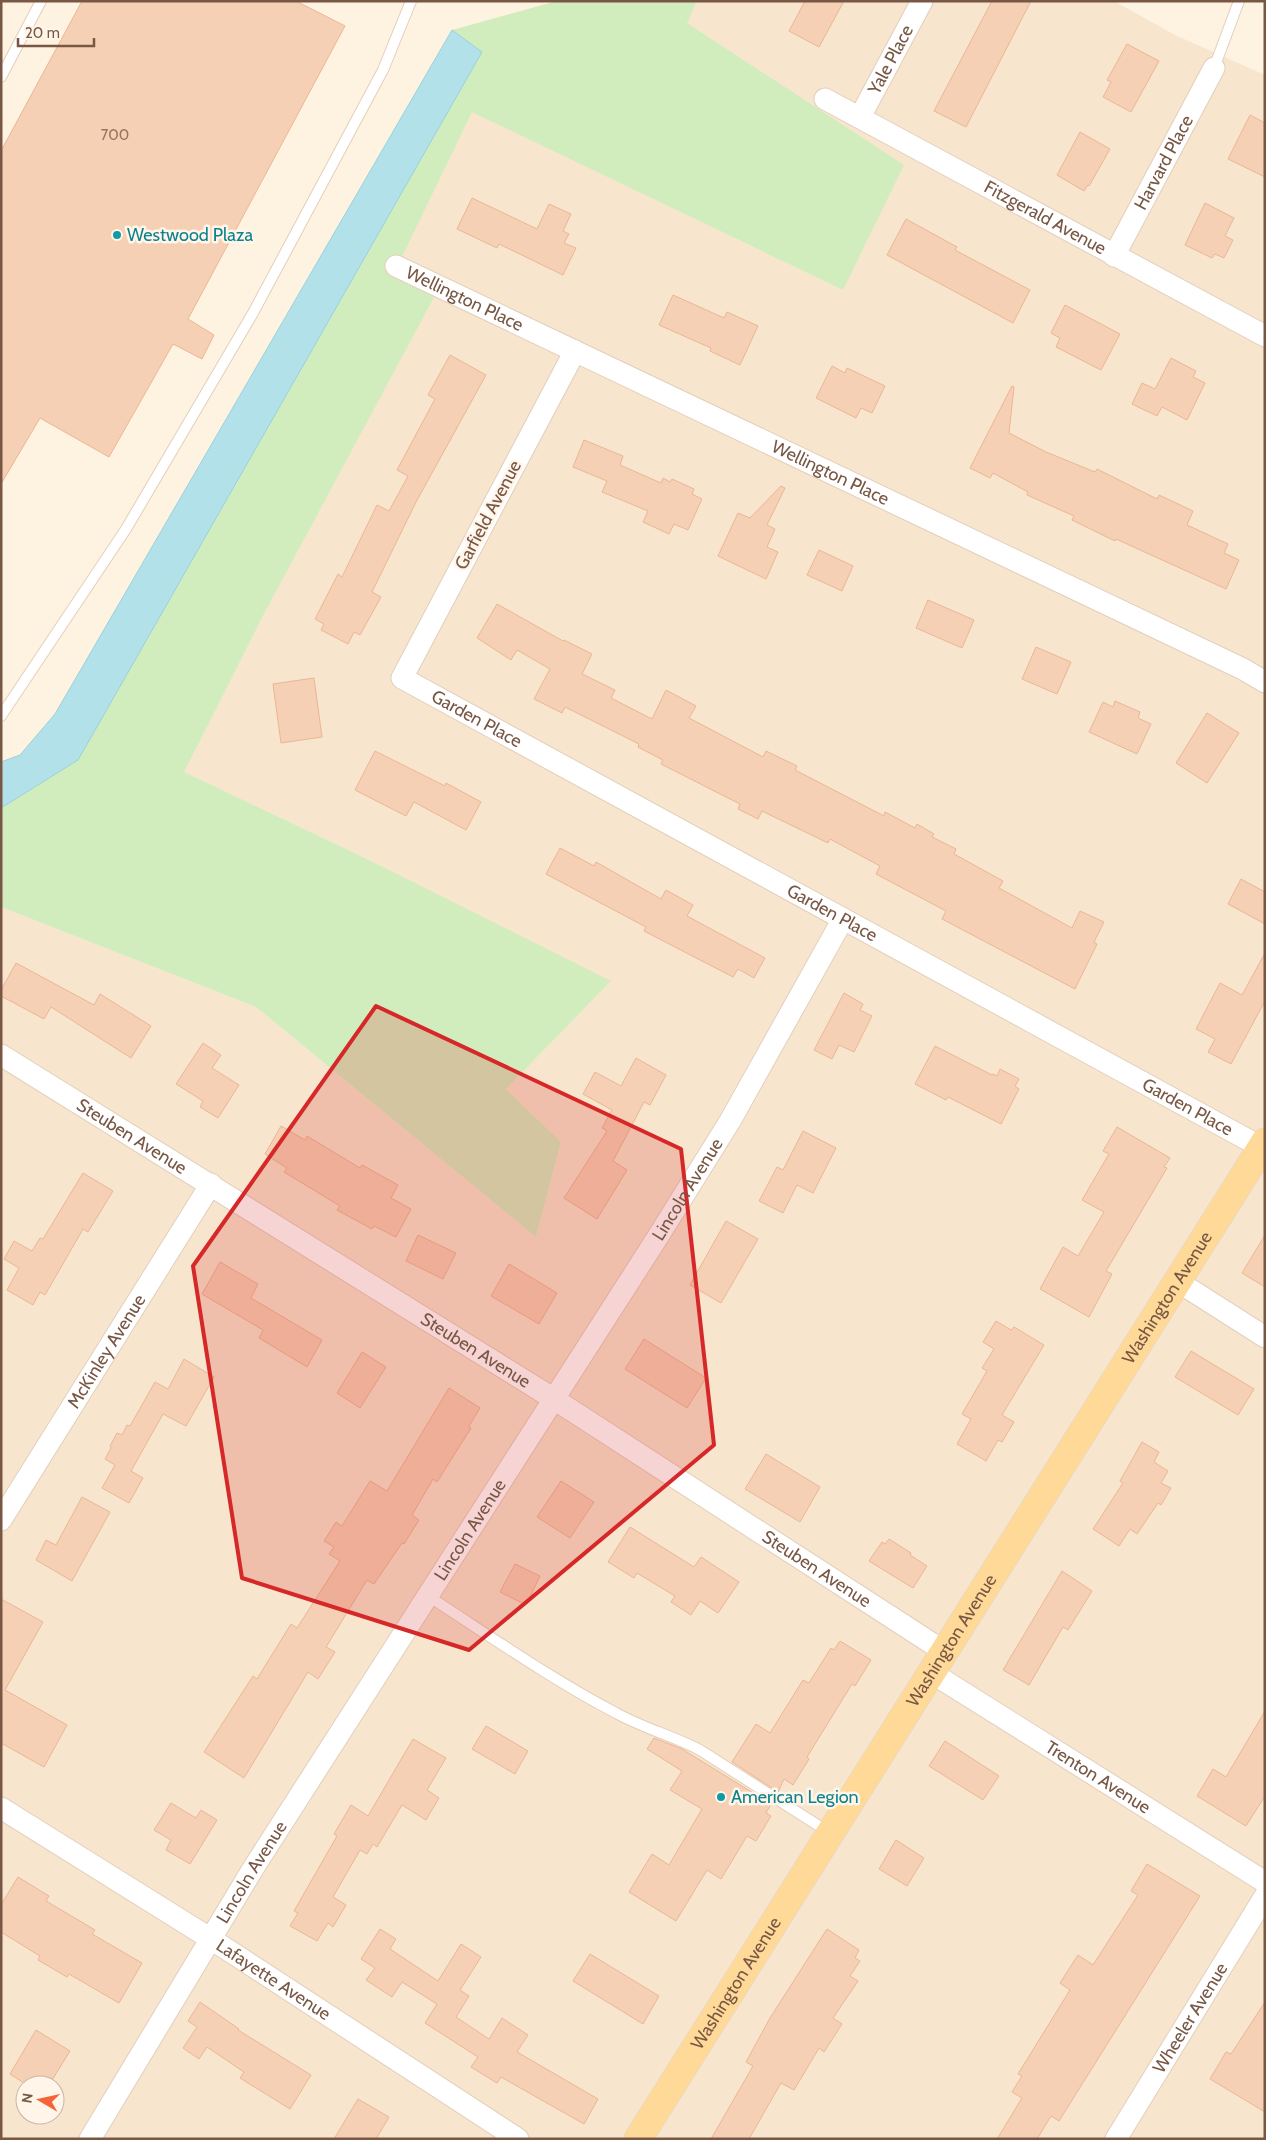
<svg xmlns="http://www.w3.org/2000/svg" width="1266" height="2140" font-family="Cabin,sans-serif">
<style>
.residential{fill:#f7e5ce;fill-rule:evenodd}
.green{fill:#d1edbe}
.water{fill:#b3e1ea;stroke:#98d1dc}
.building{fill:#f6d0b5;stroke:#ebb694}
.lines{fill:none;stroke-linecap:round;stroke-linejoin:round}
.service-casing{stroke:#e3cfbb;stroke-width:12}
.minor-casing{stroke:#e3cfbb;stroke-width:23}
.primary-casing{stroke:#dfd7d2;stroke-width:29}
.service{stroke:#fff;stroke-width:10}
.minor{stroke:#fff;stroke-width:21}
.primary{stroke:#ffd997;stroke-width:28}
.marked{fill:#d62828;fill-opacity:0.2;stroke:#d62828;stroke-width:4;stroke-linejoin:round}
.culture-dot{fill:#0f9aa8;stroke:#fff6e9;stroke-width:2}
.labels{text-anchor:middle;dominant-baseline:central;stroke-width:5;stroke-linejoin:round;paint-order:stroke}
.number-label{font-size:15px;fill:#987561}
.street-label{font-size:18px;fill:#785745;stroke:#fff6e9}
.culture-label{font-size:18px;fill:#0d838f;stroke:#fff6e9;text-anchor:start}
</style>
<rect width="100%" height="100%" fill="#fef3e0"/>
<path class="residential" d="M 688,1 L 1114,1 L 1175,35 L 1265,75 L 1265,2139 L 1,2139 L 1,907 L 256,1007 L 536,1237 L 561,1142 L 506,1089 L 610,982 L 359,855 L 183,772 L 266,610 L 396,266 L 472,111 L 843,290 L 675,27 ZM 25,2085 L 55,2085 L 55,2115 L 25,2115 Z"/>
<path class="green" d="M 557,1 L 697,1 L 687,23 L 904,165 L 843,290 L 472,112 L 398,265 L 439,288 L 266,610 L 184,772 L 359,855 L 611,981 L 506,1089 L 561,1142 L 536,1237 L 256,1007 L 1,907 L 1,808 L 78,760 L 481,52 L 452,30 Z"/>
<path class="water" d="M 452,30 L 482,52 L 78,760 L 1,808 L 1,762 L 20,755 L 55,714 Z"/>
<g class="building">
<path d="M 82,1 L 296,1 L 345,26 L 188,319 L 214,335 L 202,359 L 173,344 L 109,457 L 40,418 L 1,484 L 1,151 Z"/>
<path d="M 805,1 L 844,1 L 819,47 L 789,31 Z"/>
<path d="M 992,1 L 1031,1 L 966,127 L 934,111 Z"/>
<path d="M 1127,44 L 1159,61 L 1131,112 L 1103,97 L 1111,82 L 1107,80 Z"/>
<path d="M 1250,115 L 1265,123 L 1265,177 L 1228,159 Z"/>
<path d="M 1080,132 L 1110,149 L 1089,186 L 1088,185 L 1084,191 L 1057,175 Z"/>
<path d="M 472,198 L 537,229 L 549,204 L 571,214 L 563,231 L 569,234 L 564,243 L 576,248 L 563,275 L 499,244 L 497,248 L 457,229 Z"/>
<path d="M 1205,203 L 1234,218 L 1225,236 L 1233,240 L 1224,258 L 1215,254 L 1212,258 L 1185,245 Z"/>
<path d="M 906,219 L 957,247 L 955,250 L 1030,290 L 1013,323 L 887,255 Z"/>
<path d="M 673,295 L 724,318 L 727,312 L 758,326 L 740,365 L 710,351 L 711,348 L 659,325 Z"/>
<path d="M 1065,305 L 1120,334 L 1101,370 L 1056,347 L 1060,338 L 1051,333 Z"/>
<path d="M 450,355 L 486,375 L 416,502 L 372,592 L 381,597 L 360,635 L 354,632 L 348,644 L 321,630 L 324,624 L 315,619 L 338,574 L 342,577 L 377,505 L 389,511 L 408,476 L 397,470 L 435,399 L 428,395 Z"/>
<path d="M 1171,358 L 1196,371 L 1193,377 L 1205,383 L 1187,420 L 1162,407 L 1157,416 L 1132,404 L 1142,383 L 1155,389 Z"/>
<path d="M 832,366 L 845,373 L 847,368 L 885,386 L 872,413 L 861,408 L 856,418 L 816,398 Z"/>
<path d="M 1012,386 L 1014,387 L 1009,433 L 1046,452 L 1095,472 L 1097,469 L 1157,499 L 1159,495 L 1193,511 L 1187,525 L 1228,544 L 1224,553 L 1239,560 L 1226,589 L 1116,539 L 1115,541 L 1072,520 L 1074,516 L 1027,495 L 1028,492 L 993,473 L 990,478 L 970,468 Z"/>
<path d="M 584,440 L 623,456 L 620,465 L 661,483 L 663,478 L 670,482 L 672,479 L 694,489 L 692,494 L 702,499 L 688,530 L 674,524 L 669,534 L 643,522 L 648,511 L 602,492 L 607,481 L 573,467 Z"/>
<path d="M 781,486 L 785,488 L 767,525 L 775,529 L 767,547 L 778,552 L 766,579 L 718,556 L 738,513 L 750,518 Z"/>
<path d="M 819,550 L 853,566 L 842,591 L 807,575 Z"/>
<path d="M 928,600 L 974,620 L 962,648 L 916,628 Z"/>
<path d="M 497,604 L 563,641 L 564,640 L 592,654 L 582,674 L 615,690 L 611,698 L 652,719 L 666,690 L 696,706 L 689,718 L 763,757 L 766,751 L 797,766 L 795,770 L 884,816 L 885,812 L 915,828 L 917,824 L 934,834 L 932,837 L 956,849 L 954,854 L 1003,881 L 999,888 L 1072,928 L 1080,911 L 1104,922 L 1094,942 L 1097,944 L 1075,989 L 942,919 L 946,911 L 876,874 L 880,866 L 830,839 L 828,843 L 762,811 L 758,819 L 738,809 L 740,804 L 661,764 L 663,760 L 638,747 L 639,744 L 565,707 L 562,713 L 534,699 L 550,669 L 517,650 L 511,660 L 477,638 Z"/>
<path d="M 1036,647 L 1071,662 L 1057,694 L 1022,679 Z"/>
<path d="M 314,678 L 322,737 L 281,743 L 273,684 Z"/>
<path d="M 1115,701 L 1140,712 L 1138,718 L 1151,724 L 1137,754 L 1089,732 L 1103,702 L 1113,707 Z"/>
<path d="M 1207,713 L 1239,733 L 1207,783 L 1176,763 Z"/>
<path d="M 375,751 L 445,786 L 446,783 L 481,802 L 466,830 L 414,802 L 406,816 L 355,790 Z"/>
<path d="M 560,848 L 594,866 L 596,862 L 661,899 L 666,890 L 693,905 L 687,916 L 765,958 L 754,978 L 738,969 L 733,977 L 644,931 L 646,927 L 546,874 Z"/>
<path d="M 1241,879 L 1265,892 L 1265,924 L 1228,904 Z"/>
<path d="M 1265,953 L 1265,1001 L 1231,1064 L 1208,1052 L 1215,1039 L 1196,1029 L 1220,983 L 1242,995 Z"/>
<path d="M 16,963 L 94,1005 L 100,994 L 151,1026 L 131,1058 L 51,1007 L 44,1019 L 1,996 L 1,990 Z"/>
<path d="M 844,993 L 863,1004 L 860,1010 L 872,1016 L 854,1052 L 839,1045 L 832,1059 L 814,1050 Z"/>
<path d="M 203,1043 L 221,1055 L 212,1068 L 239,1085 L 218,1118 L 200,1107 L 203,1101 L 176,1084 Z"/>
<path d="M 935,1046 L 992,1075 L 993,1074 L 997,1076 L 1000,1069 L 1019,1079 L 1015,1086 L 1019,1089 L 1001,1124 L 948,1097 L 946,1100 L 915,1084 Z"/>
<path d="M 636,1058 L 666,1075 L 650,1105 L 644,1102 L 613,1161 L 627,1170 L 597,1219 L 564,1198 L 607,1131 L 602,1128 L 612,1110 L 583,1094 L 595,1072 L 621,1086 Z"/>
<path d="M 281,1126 L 305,1140 L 307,1136 L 360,1168 L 362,1165 L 398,1185 L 391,1198 L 411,1209 L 396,1237 L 374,1226 L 372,1229 L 337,1210 L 340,1206 L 284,1172 L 287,1168 L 265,1154 Z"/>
<path d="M 1117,1127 L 1170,1158 L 1164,1167 L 1167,1168 L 1106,1271 L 1112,1274 L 1089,1317 L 1040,1289 L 1063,1247 L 1078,1256 L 1104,1212 L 1082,1200 L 1109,1154 L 1103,1151 Z"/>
<path d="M 803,1131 L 836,1148 L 813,1193 L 797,1185 L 783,1213 L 759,1201 L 777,1167 L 783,1170 Z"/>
<path d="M 83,1173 L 113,1191 L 88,1232 L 83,1229 L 45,1295 L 40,1292 L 33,1305 L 7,1290 L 19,1268 L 4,1259 L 14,1241 L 32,1251 L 40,1238 L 43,1239 Z"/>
<path d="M 726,1221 L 758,1239 L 721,1303 L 690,1285 Z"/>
<path d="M 418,1235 L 456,1253 L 443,1279 L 406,1261 Z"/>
<path d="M 1265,1235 L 1265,1287 L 1242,1273 Z"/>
<path d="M 220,1262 L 258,1284 L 251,1298 L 322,1340 L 307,1367 L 259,1338 L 263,1330 L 202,1294 Z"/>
<path d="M 509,1264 L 557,1293 L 539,1324 L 491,1296 Z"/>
<path d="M 996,1321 L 1011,1330 L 1014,1327 L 1044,1345 L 1002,1415 L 1014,1422 L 1002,1442 L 998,1440 L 986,1461 L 957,1444 L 971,1419 L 962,1414 L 987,1371 L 982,1368 L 994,1349 L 983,1342 Z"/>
<path d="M 644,1339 L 706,1378 L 687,1408 L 625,1369 Z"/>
<path d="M 1191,1351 L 1254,1389 L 1238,1415 L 1175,1377 Z"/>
<path d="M 362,1352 L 386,1367 L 360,1408 L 337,1393 Z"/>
<path d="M 184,1359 L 214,1377 L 186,1426 L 163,1414 L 131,1471 L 143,1478 L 129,1503 L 102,1488 L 115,1465 L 105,1459 L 111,1448 L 110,1446 L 117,1433 L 122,1435 L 127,1425 L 130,1426 L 155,1382 L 168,1389 Z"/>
<path d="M 449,1388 L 480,1408 L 469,1426 L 471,1428 L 437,1482 L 433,1479 L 412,1515 L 419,1520 L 404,1544 L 402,1543 L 374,1584 L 367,1580 L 326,1647 L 335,1652 L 318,1679 L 308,1672 L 244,1778 L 204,1752 L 253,1676 L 257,1679 L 291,1624 L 297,1628 L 340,1561 L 329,1554 L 334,1547 L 324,1541 L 336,1522 L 342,1526 L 370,1481 L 387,1491 Z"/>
<path d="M 1142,1442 L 1159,1452 L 1154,1462 L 1168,1471 L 1161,1483 L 1171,1488 L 1161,1505 L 1158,1503 L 1137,1534 L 1130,1529 L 1119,1546 L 1093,1529 L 1123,1483 L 1120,1481 Z"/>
<path d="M 766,1454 L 820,1487 L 800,1522 L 745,1489 Z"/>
<path d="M 561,1481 L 594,1502 L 570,1538 L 537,1517 Z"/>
<path d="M 82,1497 L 110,1512 L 72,1581 L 36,1560 L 46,1540 L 56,1545 Z"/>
<path d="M 630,1527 L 694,1567 L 701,1557 L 739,1582 L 718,1613 L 700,1601 L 691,1615 L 671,1602 L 675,1596 L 637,1573 L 634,1578 L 608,1562 Z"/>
<path d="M 889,1539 L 911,1553 L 910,1555 L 927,1566 L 913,1588 L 869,1561 L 882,1542 L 885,1544 Z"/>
<path d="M 515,1564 L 540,1576 L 526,1605 L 500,1592 Z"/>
<path d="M 1062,1571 L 1092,1591 L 1068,1630 L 1063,1627 L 1029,1685 L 1003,1670 Z"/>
<path d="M 1,1599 L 43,1622 L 5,1690 L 67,1725 L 44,1767 L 1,1743 Z"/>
<path d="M 840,1641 L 871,1660 L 855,1686 L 852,1684 L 807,1757 L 809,1759 L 793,1785 L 784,1779 L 778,1792 L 732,1762 L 756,1724 L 770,1733 L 803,1680 L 809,1683 L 831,1648 L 834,1650 Z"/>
<path d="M 1265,1711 L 1265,1796 L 1246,1826 L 1197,1796 L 1213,1769 L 1226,1777 Z"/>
<path d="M 486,1726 L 528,1751 L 515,1774 L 472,1749 Z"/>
<path d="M 654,1738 L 682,1749 L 771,1804 L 766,1813 L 771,1816 L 756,1841 L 747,1836 L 721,1879 L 707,1870 L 676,1921 L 629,1892 L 652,1854 L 669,1865 L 702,1809 L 670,1790 L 682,1771 L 647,1749 Z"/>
<path d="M 413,1739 L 446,1758 L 427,1790 L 439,1798 L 426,1820 L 402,1805 L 377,1847 L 373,1844 L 367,1854 L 360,1850 L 333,1897 L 346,1905 L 333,1927 L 328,1923 L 317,1941 L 290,1926 L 298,1913 L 294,1911 L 337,1836 L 334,1834 L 351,1805 L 368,1816 Z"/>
<path d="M 945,1741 L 999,1776 L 983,1800 L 929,1766 Z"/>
<path d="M 171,1803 L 196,1818 L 201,1810 L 217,1820 L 190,1864 L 166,1850 L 171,1840 L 154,1830 Z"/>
<path d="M 896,1840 L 924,1858 L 907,1886 L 879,1869 Z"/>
<path d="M 1147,1864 L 1200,1896 L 1059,2121 L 1051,2116 L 1037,2139 L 997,2139 L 1022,2098 L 1012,2092 L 1022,2076 L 1018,2074 L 1070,1990 L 1060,1983 L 1078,1955 L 1093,1965 L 1138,1895 L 1131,1891 Z"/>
<path d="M 18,1877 L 49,1896 L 46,1901 L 95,1930 L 92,1934 L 142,1963 L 119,2003 L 69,1974 L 67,1977 L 38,1960 L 40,1956 L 1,1932 L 1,1905 Z"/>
<path d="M 380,1929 L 396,1939 L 390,1949 L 438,1981 L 461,1944 L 481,1957 L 460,1990 L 469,1996 L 456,2017 L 489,2039 L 502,2018 L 528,2035 L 517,2052 L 598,2099 L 584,2124 L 501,2077 L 497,2083 L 471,2067 L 478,2057 L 425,2023 L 437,2004 L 402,1982 L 392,1997 L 366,1980 L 375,1968 L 361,1959 Z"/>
<path d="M 827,1929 L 859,1950 L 855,1958 L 860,1961 L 850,1976 L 858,1981 L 833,2018 L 842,2024 L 824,2052 L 819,2048 L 794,2090 L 781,2083 L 749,2139 L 711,2139 L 753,2066 L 746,2062 L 770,2018 Z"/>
<path d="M 590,1954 L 659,1996 L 643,2024 L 573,1981 Z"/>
<path d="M 200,2002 L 239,2029 L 238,2030 L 311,2075 L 290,2109 L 240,2078 L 244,2072 L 207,2047 L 199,2059 L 183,2048 L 197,2027 L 188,2021 Z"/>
<path d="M 1265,2002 L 1265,2112 L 1210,2079 L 1226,2052 L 1231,2054 Z"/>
<path d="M 36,2030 L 70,2051 L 49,2085 L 27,2085 L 10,2074 Z"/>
<path d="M 358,2099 L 389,2117 L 376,2139 L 334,2139 Z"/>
</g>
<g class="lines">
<g class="service-casing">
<g id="service">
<path d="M 1214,68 L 1239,1"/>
<path d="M 1,77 L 41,1"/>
<path d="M 1,716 L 126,529 L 253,313 L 383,70 L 411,1"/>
<path d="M 428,1596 C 490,1636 551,1679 616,1713 C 643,1728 673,1736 700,1750 L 830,1833"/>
</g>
</g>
<g class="minor-casing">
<g id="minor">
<path id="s1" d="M 825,99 L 1265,336"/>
<path id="s2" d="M 860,117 L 922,1"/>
<path id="s3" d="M 1114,256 L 1214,68"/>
<path id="s4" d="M 396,266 L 1243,669 L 1265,682"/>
<path id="s5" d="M 575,351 L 402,678 L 1261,1147"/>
<path id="s6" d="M 1,1055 L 554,1399 L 945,1652"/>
<path d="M 1177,1281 L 1265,1337"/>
<path id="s7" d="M 1,1520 L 211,1184"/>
<path id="s8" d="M 932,1673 L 1265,1882"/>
<path id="s9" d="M 1,1808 L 211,1939 L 518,2139"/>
<path id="s10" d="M 90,2139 L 254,1867 L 659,1235 L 730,1121 L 843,919"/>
<path id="s11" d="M 1116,2139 L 1265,1896"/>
</g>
</g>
<g class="primary-casing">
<g id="primary">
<path id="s12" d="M 638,2139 L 1265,1142"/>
</g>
</g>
<use href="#service" class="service"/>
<use href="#minor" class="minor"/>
<use href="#primary" class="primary"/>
</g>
<path class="marked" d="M 376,1006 L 681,1149 L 714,1445 L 469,1650 L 242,1578 L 193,1266 Z"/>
<g class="culture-dot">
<circle cx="117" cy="235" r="5"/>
<circle cx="721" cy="1797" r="5"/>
</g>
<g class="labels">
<g class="number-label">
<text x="115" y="135">700</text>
</g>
<g class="street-label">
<text stroke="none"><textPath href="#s2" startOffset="65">Yale Place</textPath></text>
<text stroke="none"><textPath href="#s3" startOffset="106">Harvard Place</textPath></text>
<text stroke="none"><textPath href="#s1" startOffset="250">Fitzgerald Avenue</textPath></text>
<text stroke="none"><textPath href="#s4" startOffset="76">Wellington Place</textPath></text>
<text stroke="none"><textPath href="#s4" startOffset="481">Wellington Place</textPath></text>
<text transform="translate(488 515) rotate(-62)">Garfield Avenue</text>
<text stroke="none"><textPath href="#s5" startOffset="455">Garden Place</textPath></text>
<text stroke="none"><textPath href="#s5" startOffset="860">Garden Place</textPath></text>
<text stroke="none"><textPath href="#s5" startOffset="1265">Garden Place</textPath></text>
<text stroke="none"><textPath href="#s6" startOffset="154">Steuben Avenue</textPath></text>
<text stroke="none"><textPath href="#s10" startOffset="1122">Lincoln Avenue</textPath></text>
<text stroke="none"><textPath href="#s12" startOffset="994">Washington Avenue</textPath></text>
<text stroke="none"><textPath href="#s6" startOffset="559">Steuben Avenue</textPath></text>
<text stroke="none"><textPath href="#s7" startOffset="199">McKinley Avenue</textPath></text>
<text stroke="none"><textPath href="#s10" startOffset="718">Lincoln Avenue</textPath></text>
<text stroke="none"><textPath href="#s6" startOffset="964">Steuben Avenue</textPath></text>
<text stroke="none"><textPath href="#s12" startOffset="589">Washington Avenue</textPath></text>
<text stroke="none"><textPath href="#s8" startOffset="196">Trenton Avenue</textPath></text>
<text stroke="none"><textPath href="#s10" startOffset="312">Lincoln Avenue</textPath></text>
<text stroke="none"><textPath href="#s9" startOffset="322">Lafayette Avenue</textPath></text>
<text stroke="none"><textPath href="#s12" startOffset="184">Washington Avenue</textPath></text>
<text stroke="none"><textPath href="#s11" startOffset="142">Wheeler Avenue</textPath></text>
</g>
<g class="culture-label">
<text x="127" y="235">Westwood Plaza</text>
<text x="731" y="1797">American Legion</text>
</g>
</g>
<rect width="1266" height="2140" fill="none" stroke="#785745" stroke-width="5"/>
<g transform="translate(40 2100) rotate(279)"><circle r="24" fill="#fff6e9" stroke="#c9b6a7"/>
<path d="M0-4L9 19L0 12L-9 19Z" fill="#f56439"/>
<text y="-8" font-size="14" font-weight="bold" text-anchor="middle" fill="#785745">N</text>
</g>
<path d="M18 38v8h76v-8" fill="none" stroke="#785745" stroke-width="2.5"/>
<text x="25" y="38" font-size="15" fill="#785745" stroke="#fff6e9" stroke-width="4" paint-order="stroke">20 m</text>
</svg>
